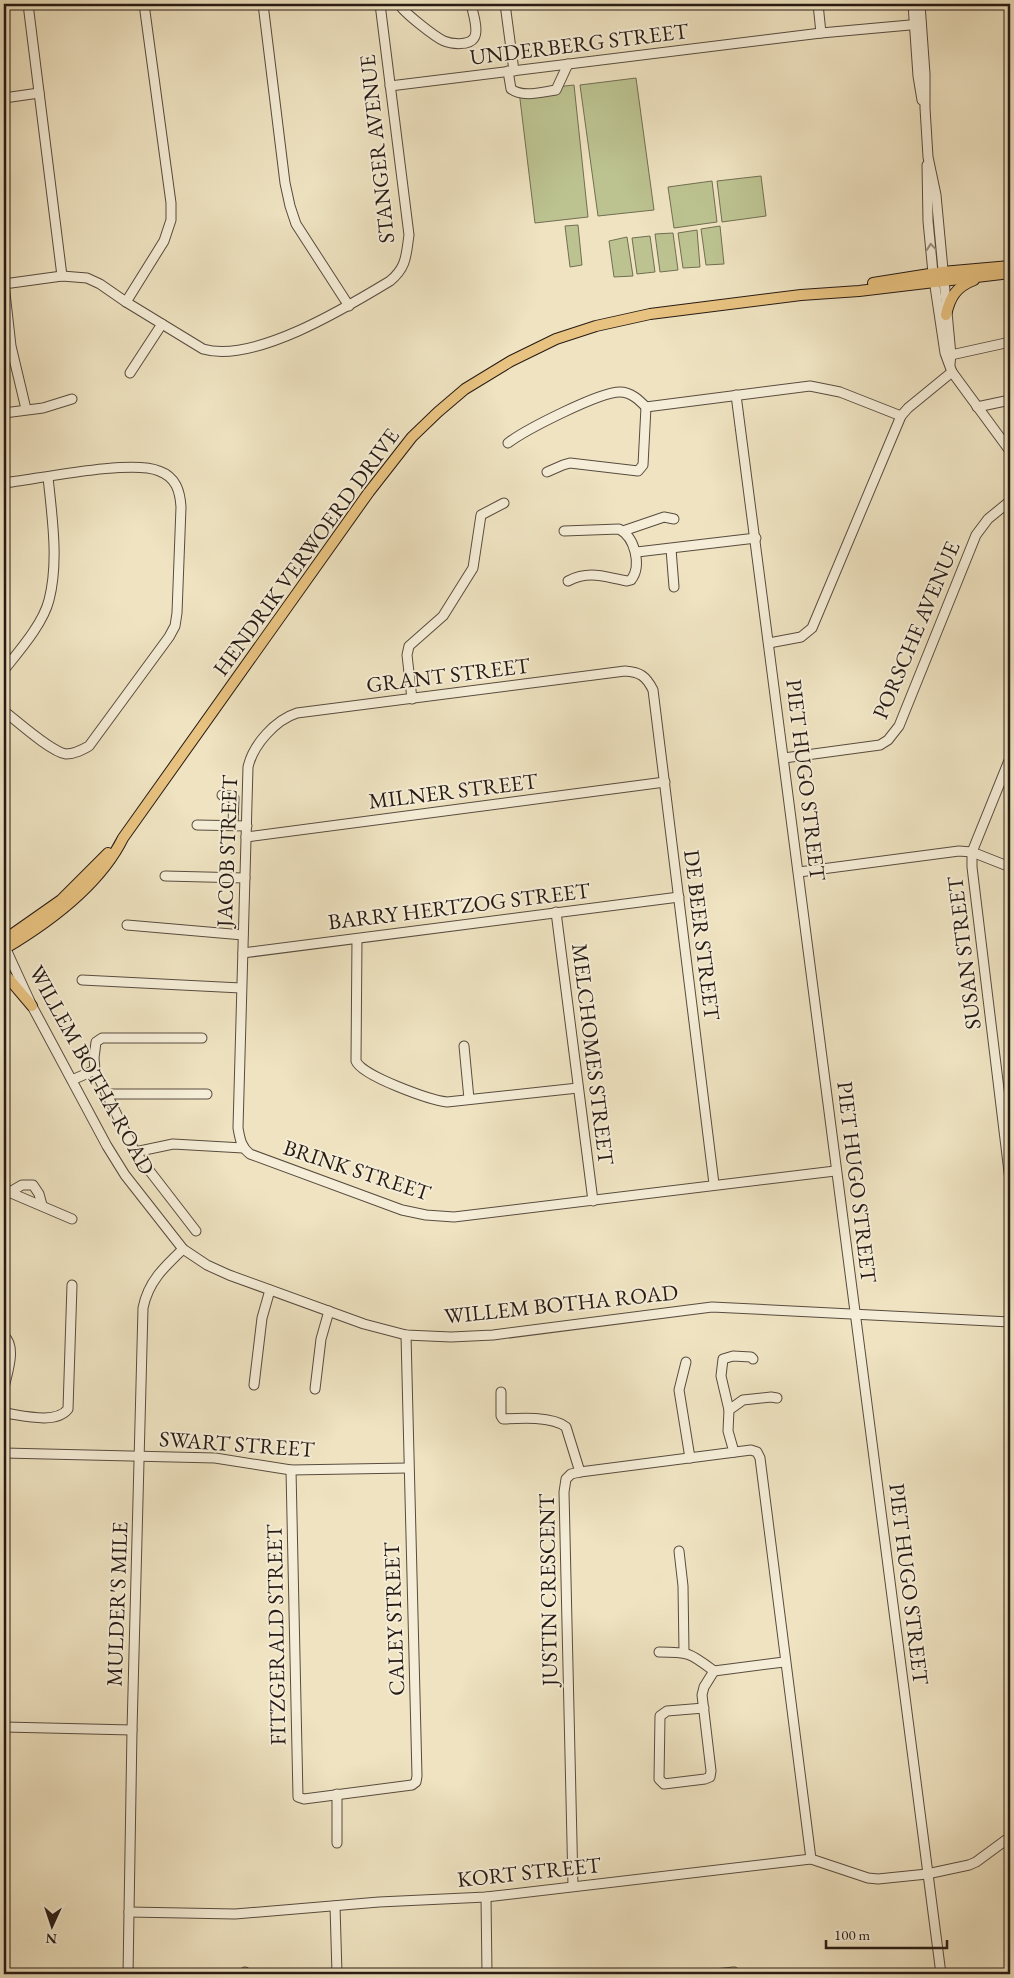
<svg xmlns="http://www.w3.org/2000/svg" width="1014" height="1978" font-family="'EB Garamond',serif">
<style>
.green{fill:#bcc391;stroke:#716e52}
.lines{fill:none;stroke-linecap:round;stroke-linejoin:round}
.minor-casing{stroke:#584c3f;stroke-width:11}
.major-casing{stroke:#261a14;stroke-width:12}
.minor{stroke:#f5edd7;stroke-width:9}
.major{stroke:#e8c280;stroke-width:10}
.oneway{stroke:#988e7f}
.labels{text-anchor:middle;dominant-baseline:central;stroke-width:4;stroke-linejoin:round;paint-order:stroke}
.street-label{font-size:22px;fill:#261a14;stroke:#f5edd7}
</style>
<rect width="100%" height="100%" fill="#efe3c1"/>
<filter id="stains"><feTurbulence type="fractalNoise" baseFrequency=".004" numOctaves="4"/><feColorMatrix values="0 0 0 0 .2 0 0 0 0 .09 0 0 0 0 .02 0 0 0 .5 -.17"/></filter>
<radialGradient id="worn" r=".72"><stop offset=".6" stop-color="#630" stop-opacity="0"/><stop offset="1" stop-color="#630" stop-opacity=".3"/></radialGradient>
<g class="green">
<path d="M 636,78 L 654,210 L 598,216 L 580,85 Z"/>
<path d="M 574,85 L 588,217 L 535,223 L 519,91 Z"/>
<path d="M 761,176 L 766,216 L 722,222 L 717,181 Z"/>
<path d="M 712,181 L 717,222 L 674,228 L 668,187 Z"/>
<path d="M 578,225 L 582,265 L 570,267 L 565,226 Z"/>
<path d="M 720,226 L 724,264 L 706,265 L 701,229 Z"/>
<path d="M 697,230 L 700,267 L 683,268 L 678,233 Z"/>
<path d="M 673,233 L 678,270 L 660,272 L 655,234 Z"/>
<path d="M 650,236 L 655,272 L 637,274 L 632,238 Z"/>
<path d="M 627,237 L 633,276 L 614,277 L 609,241 Z"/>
</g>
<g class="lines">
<g class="minor-casing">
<g id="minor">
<path d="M 28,4 L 62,276"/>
<path d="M 263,4 L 285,183 L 290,206 L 296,224 L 349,306"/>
<path d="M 399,4 C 403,12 435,37 444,41 C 451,44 469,46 474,38 C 479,31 473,13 471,4"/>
<path d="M 505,4 L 514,71"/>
<path d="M 818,4 L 821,33"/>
<path d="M 913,4 L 918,76 L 922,100"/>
<path d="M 920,4 L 925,74 L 925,108 L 928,157 L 936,195 L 951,355 L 950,364"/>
<path d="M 508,71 L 511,89 C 523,98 542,92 556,90 L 568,64"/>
<path d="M 390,86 L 821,33 L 921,24"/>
<path d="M 4,98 L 39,93"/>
<path d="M 927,165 L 928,221 L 933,273 L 945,353 L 952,372 L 1010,451"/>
<path d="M 4,284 L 62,276 L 87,278 L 100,284 L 126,302 L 203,349 C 254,364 347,307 390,281 C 407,267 406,255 409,235 L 380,4"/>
<path d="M 4,284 L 11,346 L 26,409"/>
<path d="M 126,302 L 164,241 L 171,220 L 171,203 L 144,4"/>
<path d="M 951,355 L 1010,342"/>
<path d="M 130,373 L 162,324"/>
<path d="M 736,395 L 941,1974"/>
<path d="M 977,407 L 1010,400"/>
<path d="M 4,413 L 43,408 L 72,399"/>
<path d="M 508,443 C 525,430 599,392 620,392 C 631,392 639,400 646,407"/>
<path d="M 547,472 L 563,465 L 570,463 L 638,471 L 643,465 L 646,407 L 810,386 L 840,392 L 901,416"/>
<path d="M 4,483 C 38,479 132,459 159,471 C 176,477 180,491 181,507 L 177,613 L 175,626 L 169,637 L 89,746 C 82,750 75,754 66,754 C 51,752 17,721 4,711"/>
<path d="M 564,531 L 619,529 C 635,537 642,566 631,580 L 627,581 C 604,577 590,570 568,581"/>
<path d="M 623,531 L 664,517 L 674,519"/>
<path d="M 671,549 L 674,587"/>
<path d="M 637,552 L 756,538"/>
<path d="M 769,643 L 801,637 L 812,628 L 901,416 L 908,408 L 952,372"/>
<path d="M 4,670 C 19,651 43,624 49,600 C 59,561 52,517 48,477"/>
<path d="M 412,699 L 407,655 L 409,646 L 443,616 L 473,568 L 481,515 L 504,503"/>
<path d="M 784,758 L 880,745 L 888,740 L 899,726 L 976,535 L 988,519 L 1010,501"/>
<path d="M 1010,758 L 972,852 L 972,867 L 1010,1180"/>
<path d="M 222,795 L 231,796 L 234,798 L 233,825"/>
<path d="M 197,825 L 247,826"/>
<path d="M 246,837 L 665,782"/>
<path d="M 799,872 L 959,851 L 972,852 L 1010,867"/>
<path d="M 165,876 L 245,878"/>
<path d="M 556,912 L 593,1201"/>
<path d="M 127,925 L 243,935"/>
<path d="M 357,939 L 356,1061 C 362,1076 430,1100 447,1102 L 578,1088"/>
<path d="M 4,945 L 32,1006 L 107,1146 L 125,1175 L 183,1249 L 207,1265 L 229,1275 L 364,1324 L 406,1335 L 451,1337 L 493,1335 L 712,1307 L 1010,1322"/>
<path d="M 243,953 L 679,897"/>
<path d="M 82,980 L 241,988"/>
<path d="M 464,1046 L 469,1099"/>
<path d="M 72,1080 L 95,1070"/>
<path d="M 106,1094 L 207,1094"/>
<path d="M 135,1152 L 173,1144 L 243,1148"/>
<path d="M 714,1184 L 653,690 C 646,676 640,672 625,671 L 297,713 C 275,720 253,745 248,767 L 238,1128 C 240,1139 241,1147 250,1154 L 402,1210 L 426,1215 L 454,1217 L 835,1171"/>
<path d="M 4,1190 L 72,1219"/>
<path d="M 10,1192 L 22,1185 L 33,1185 L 39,1194 L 42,1205"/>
<path d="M 196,1231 L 135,1152 L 95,1070 L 94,1058 L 96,1042 L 102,1038 L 202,1038"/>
<path d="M 4,1336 C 17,1347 7,1373 4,1388"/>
<path d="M 686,1362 L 679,1390 L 690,1458"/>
<path d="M 254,1385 L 262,1318 L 270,1290"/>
<path d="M 315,1389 L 321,1339 L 329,1311"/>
<path d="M 501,1392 L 501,1416 L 503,1419 C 520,1418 552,1416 566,1427 L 580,1472"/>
<path d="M 729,1410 L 721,1376 L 723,1359 L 733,1356 L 751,1357 L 753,1359"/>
<path d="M 4,1413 C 21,1415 56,1425 68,1409 L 72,1285"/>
<path d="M 734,1452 L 728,1431 L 729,1410 L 743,1400 L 771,1397 L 777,1398"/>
<path d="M 4,1453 L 215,1458 L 291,1470 L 408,1468"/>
<path d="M 291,1470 L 298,1797 L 304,1799 L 412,1785 L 416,1782 L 417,1776 L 406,1335"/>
<path d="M 679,1551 L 683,1586 L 684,1652"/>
<path d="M 659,1652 C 690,1652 690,1653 714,1671"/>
<path d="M 714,1671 L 784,1662"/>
<path d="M 704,1708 L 667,1711 L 660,1716 L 659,1779 L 664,1784 L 705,1779 L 710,1777 L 711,1771 L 702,1695 L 704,1687 L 714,1671"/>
<path d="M 4,1727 L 132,1730"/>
<path d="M 337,1843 L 337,1794"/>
<path d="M 573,1886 L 564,1492 L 566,1479 L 571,1474 L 580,1472 L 751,1450 L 757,1452 L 760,1458 L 811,1859"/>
<path d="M 486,1897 L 487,1974"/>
<path d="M 335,1906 L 337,1974"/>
<path d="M 129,1912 L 235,1914 L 379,1902 L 486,1897 L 811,1859 L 868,1878 L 878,1879 L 927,1874 L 969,1865 L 976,1862 L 1010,1837"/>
<path d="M 128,1974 L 132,1730 L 143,1308 C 148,1282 164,1267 183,1249"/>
<path d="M 244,1974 L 245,1972"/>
<path d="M 715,1974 L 734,1972"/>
</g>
</g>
<g class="major-casing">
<g id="major">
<path d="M 873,283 L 942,272 L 1010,266"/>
<path d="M 946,315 C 950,297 956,287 974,280"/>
<path d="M 4,940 L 61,900 L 108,853"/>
<path d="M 4,949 C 48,923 100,885 123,838 L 369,492 L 412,437 L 438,412 L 465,389 L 511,361 L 556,339 L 596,326 L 650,314 L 801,295 L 859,291 L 1010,273"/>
<path d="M 4,973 L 32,1006"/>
</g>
</g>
<use href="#minor" class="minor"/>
<use href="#major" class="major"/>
</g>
<defs><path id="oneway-chevron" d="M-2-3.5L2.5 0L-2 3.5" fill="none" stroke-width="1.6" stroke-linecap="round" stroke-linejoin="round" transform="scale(1.25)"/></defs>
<use class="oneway" href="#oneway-chevron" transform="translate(931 247) rotate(-95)"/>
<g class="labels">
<g class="street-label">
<text transform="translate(579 44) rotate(-7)">UNDERBERG STREET</text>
<text transform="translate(377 149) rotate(-96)">STANGER AVENUE</text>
<text transform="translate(306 552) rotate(-54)">HENDRIK VERWOERD DRIVE</text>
<text transform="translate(916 630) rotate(-67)">PORSCHE AVENUE</text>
<text transform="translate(448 675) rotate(-7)">GRANT STREET</text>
<text transform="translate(806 780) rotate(83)">PIET HUGO STREET</text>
<text transform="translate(453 791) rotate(-7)">MILNER STREET</text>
<text transform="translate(227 851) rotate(-88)">JACOB STREET</text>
<text transform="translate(459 906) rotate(-7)">BARRY HERTZOG STREET</text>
<text transform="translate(702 935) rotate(83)">DE BEER STREET</text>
<text transform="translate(964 953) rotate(-97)">SUSAN STREET</text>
<text transform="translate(593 1054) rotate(83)">MELCHOMES STREET</text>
<text transform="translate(92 1070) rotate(61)">WILLEM BOTHA ROAD</text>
<text transform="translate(357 1170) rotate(18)">BRINK STREET</text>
<text transform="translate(857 1182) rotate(83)">PIET HUGO STREET</text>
<text transform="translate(561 1304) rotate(-6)">WILLEM BOTHA ROAD</text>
<text transform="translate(237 1444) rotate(4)">SWART STREET</text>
<text transform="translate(909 1584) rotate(83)">PIET HUGO STREET</text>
<text transform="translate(548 1590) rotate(-91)">JUSTIN CRESCENT</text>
<text transform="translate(117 1604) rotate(-88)">MULDER'S MILE</text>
<text transform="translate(394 1619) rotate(-92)">CALEY STREET</text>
<text transform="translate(276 1635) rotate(-91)">FITZGERALD STREET</text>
<text transform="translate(529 1872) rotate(-6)">KORT STREET</text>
</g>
</g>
<rect width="1014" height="1978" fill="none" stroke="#efe3c1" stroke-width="20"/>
<rect x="5" y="5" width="1004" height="1968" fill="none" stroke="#261a14" stroke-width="2.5"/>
<rect x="10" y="10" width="994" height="1958" fill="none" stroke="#261a14"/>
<g transform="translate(52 1926) rotate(183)" stroke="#f5edd7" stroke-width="4" paint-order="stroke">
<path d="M0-4L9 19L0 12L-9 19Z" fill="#261a14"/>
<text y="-8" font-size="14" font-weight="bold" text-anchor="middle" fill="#261a14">N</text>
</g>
<path d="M826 1940v8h121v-8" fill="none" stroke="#261a14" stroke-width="2.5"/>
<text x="834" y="1940" font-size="15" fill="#261a14" stroke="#f5edd7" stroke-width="4" paint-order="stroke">100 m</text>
<rect width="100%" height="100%" filter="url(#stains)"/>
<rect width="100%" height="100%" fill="url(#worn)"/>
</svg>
